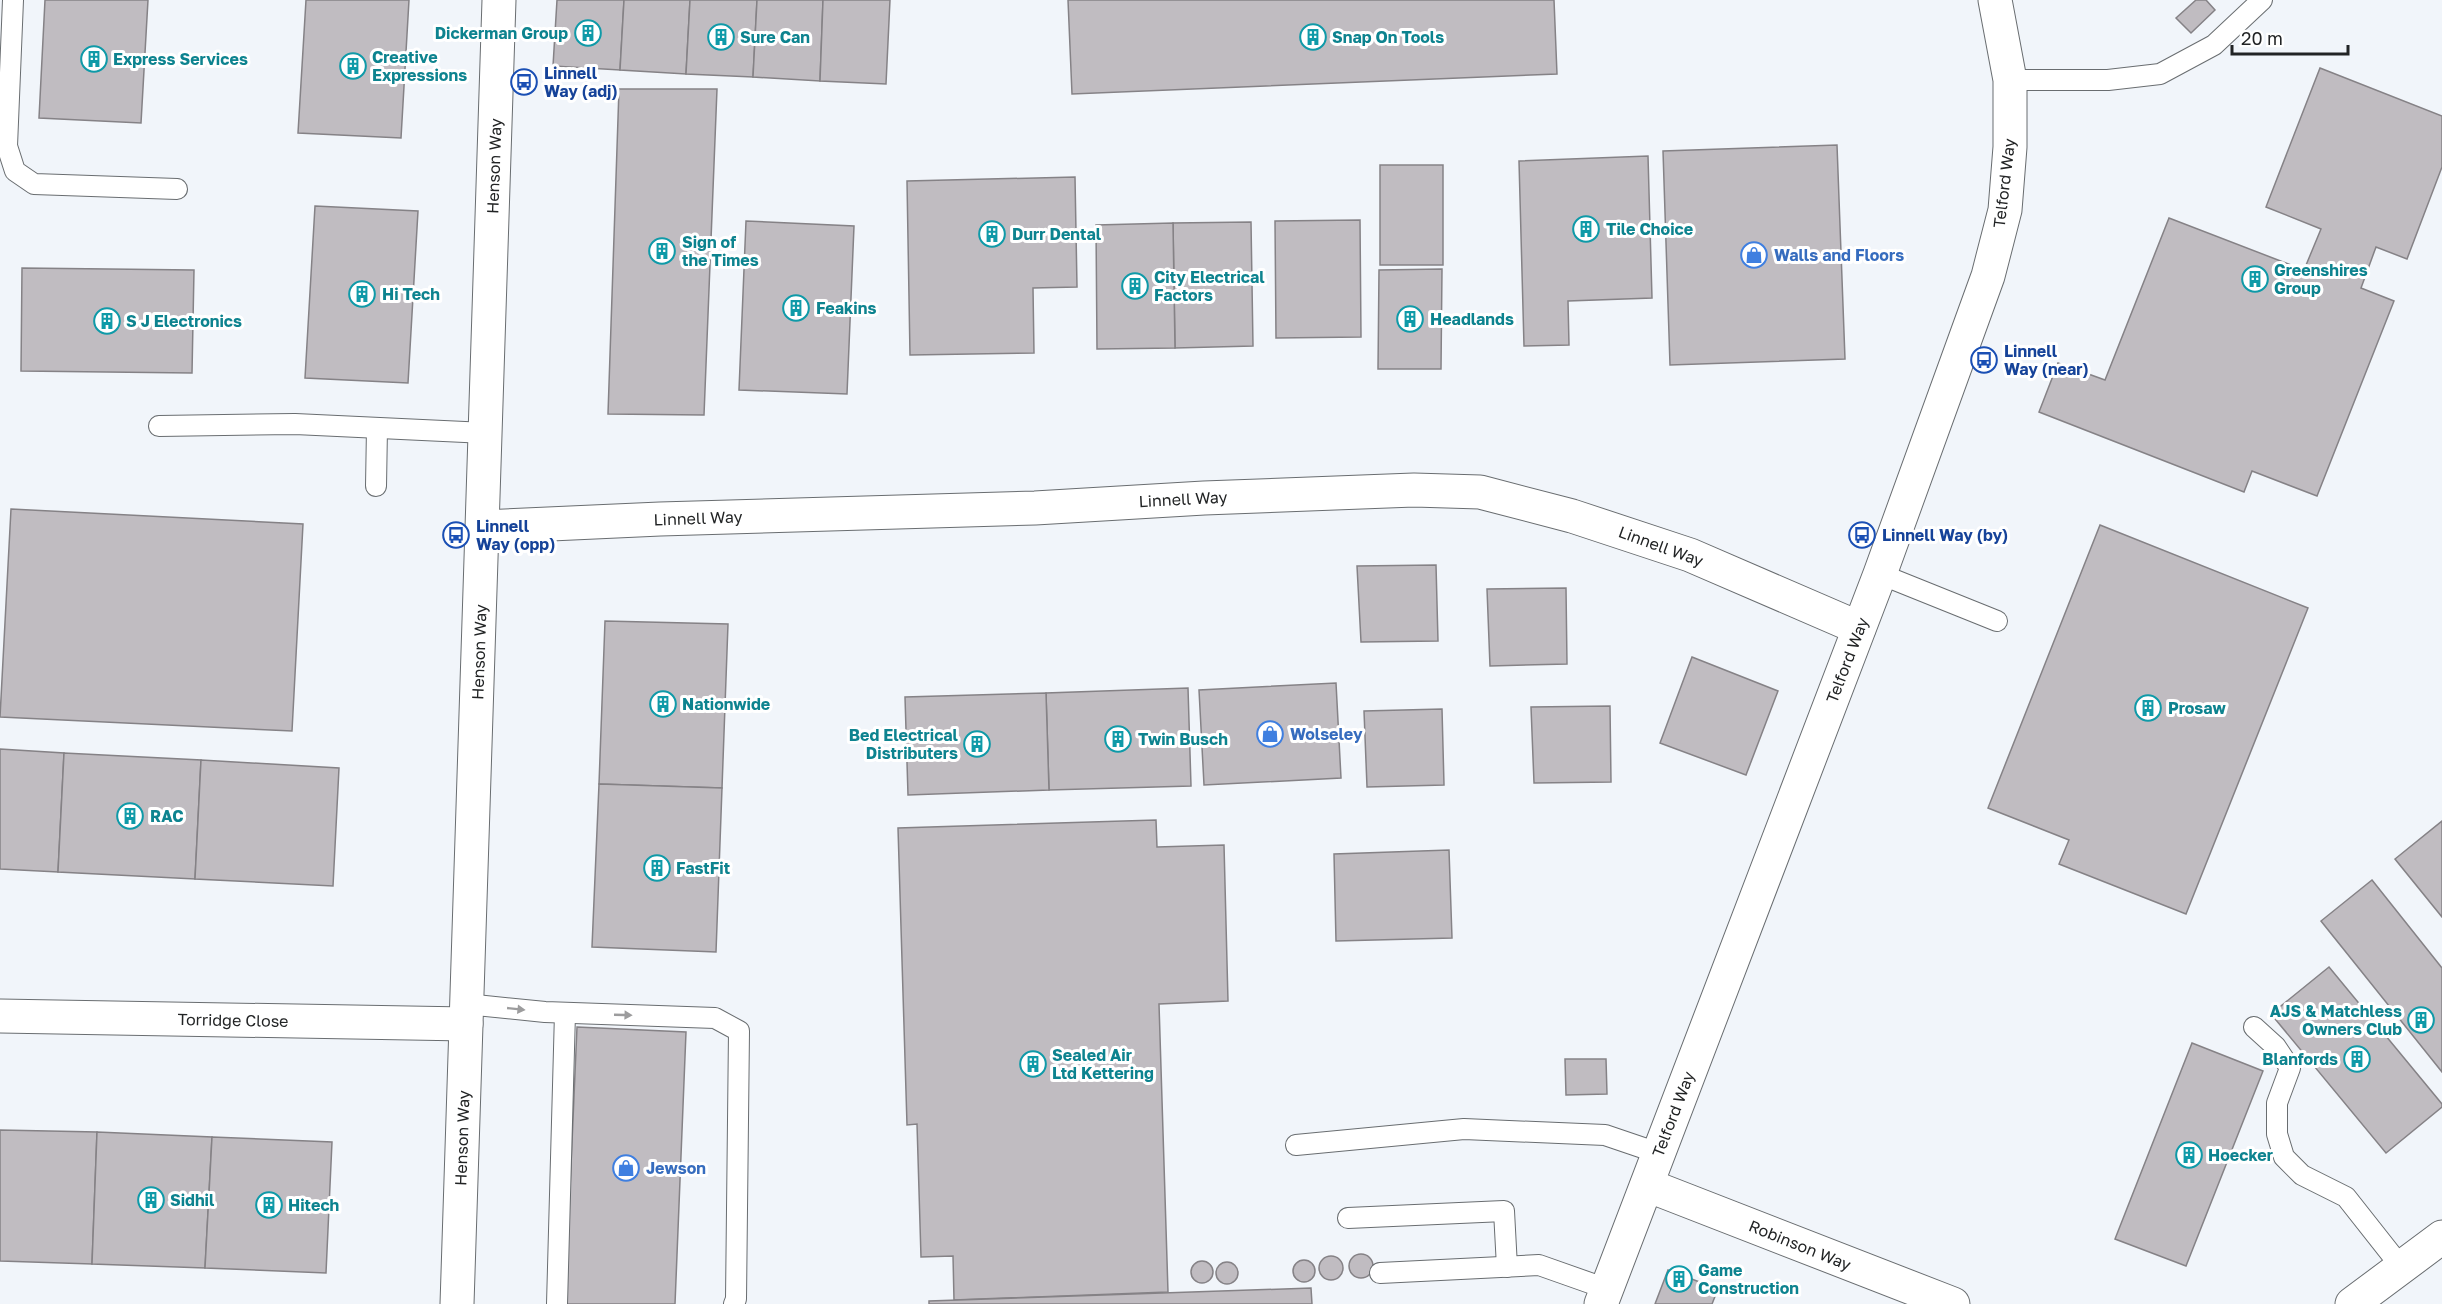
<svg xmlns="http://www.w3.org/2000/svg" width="2442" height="1304" font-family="'Golos Text',sans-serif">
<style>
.building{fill:#c0bcc1;stroke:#858286;stroke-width:1.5}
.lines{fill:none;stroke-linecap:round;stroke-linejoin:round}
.service-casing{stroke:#696d70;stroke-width:22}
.minor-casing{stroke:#696d70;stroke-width:35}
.tertiary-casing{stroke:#696d70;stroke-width:35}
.service{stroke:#fff;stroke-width:20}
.minor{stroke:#fff;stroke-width:33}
.tertiary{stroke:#fff;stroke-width:33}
.oneway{fill:#9c9c9d}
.labels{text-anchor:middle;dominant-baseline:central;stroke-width:6;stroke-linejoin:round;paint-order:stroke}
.culture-label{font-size:16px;font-weight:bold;fill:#0d838f;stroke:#fff;text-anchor:start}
.transit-label{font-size:16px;font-weight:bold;fill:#164399;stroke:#fff;text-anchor:start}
.street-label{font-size:16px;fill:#222425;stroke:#fff}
.shop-label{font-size:16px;font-weight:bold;fill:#366cbe;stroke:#fff;text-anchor:start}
</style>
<rect width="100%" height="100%" fill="#f1f5fa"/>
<g class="building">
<path d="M 45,0 L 148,0 L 141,123 L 39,118 Z"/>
<path d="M 306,0 L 409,0 L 401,138 L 298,133 Z"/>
<path d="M 557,0 L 624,0 L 620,70 L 553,66 Z"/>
<path d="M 624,0 L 690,0 L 686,74 L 620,70 Z"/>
<path d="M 690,0 L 757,0 L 753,77 L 686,74 Z"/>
<path d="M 757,0 L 823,0 L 820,81 L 753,77 Z"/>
<path d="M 823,0 L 890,0 L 886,84 L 820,81 Z"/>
<path d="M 1068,0 L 1554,0 L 1557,74 L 1072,94 Z"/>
<path d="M 2196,0 L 2206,0 L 2215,10 L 2191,33 L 2176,18 Z"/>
<path d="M 2320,68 L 2442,116 L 2442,167 L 2407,259 L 2376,247 L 2361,288 L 2394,301 L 2317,496 L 2252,471 L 2244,492 L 2039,412 L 2058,363 L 2105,380 L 2169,218 L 2304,270 L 2321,229 L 2266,207 Z"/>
<path d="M 619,89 L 717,89 L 704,415 L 608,414 Z"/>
<path d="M 1837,145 L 1845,359 L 1670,365 L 1663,151 Z"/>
<path d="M 1648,156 L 1652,298 L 1568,301 L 1569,345 L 1524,346 L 1519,161 Z"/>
<rect x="1380" y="165" width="63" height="100"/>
<path d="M 1075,177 L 1077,287 L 1033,288 L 1034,353 L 910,355 L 907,181 Z"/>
<path d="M 315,206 L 418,211 L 408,383 L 305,378 Z"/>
<path d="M 1360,220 L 1361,337 L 1276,338 L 1275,221 Z"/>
<path d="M 746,221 L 854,226 L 847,394 L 739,390 Z"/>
<path d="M 1251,222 L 1253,346 L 1175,348 L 1173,223 Z"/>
<path d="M 1173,223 L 1175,348 L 1097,349 L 1096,225 Z"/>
<path d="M 22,268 L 194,270 L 192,373 L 21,371 Z"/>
<path d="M 1442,269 L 1441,369 L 1378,369 L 1379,270 Z"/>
<path d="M 11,509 L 303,524 L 292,731 L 0,717 Z"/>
<path d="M 2100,525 L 2308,608 L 2186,914 L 2059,864 L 2069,840 L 1988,808 Z"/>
<path d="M 1436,565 L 1438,641 L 1361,642 L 1357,566 Z"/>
<path d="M 1566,588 L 1567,664 L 1490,666 L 1487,589 Z"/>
<path d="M 605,621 L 728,624 L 722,788 L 599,784 Z"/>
<path d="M 1692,657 L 1778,691 L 1746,775 L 1660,743 Z"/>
<path d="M 1336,683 L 1341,778 L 1204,785 L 1199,690 Z"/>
<path d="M 1188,688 L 1191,786 L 1049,790 L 1046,693 Z"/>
<path d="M 1046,693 L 1049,790 L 908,795 L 905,697 Z"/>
<path d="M 1610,706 L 1611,782 L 1534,783 L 1531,707 Z"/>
<path d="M 1442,709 L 1444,785 L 1367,787 L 1364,711 Z"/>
<path d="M 0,749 L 64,753 L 58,872 L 0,869 Z"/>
<path d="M 64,753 L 201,760 L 195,879 L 58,872 Z"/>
<path d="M 201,760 L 339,768 L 333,886 L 195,879 Z"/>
<path d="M 599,784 L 722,788 L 716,952 L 592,947 Z"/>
<path d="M 1156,820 L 1157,847 L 1224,845 L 1228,1001 L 1159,1004 L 1168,1292 L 954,1300 L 953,1256 L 921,1257 L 917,1124 L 907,1125 L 898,828 Z"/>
<path d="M 2442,821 L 2442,917 L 2395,859 Z"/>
<path d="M 1449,850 L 1452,938 L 1336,941 L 1334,854 Z"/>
<path d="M 2372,880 L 2442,968 L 2442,1072 L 2321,921 Z"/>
<path d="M 2329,967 L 2442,1104 L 2442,1107 L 2386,1153 L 2271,1014 Z"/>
<path d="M 577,1027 L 686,1032 L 675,1304 L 565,1304 Z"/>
<path d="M 2192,1043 L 2263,1071 L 2186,1266 L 2115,1239 Z"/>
<path d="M 1565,1059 L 1606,1059 L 1607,1094 L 1566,1095 Z"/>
<path d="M 0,1130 L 97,1132 L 92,1264 L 0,1261 Z"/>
<path d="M 97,1132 L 212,1137 L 205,1268 L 92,1264 Z"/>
<path d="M 212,1137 L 332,1142 L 326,1273 L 205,1268 Z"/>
<circle cx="1361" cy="1266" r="12"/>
<circle cx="1331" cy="1268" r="12"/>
<circle cx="1304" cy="1271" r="11"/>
<circle cx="1202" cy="1272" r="11"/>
<circle cx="1227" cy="1273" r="11"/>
<path d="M 1668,1270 L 1718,1289 L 1712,1304 L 1655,1304 Z"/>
<path d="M 1311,1288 L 1312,1304 L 929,1304 L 929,1301 Z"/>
</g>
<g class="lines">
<g class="service-casing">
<g id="service">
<path d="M 13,0 L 7,146 L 15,171 L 34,184 L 177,189"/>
<path d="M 2010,80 L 2108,80 L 2160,74 L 2214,45 L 2262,0"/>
<path d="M 159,426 L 295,424 L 486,433"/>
<path d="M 376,486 L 377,428"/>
<path d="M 1880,574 L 1997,621"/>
<path d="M 466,1004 L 545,1012 L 715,1018 L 739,1031 L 736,1299 L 734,1304"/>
<path d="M 2254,1027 L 2276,1047 L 2290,1068 L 2277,1103 L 2277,1134 L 2284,1157 L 2302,1175 L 2346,1197 L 2402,1268"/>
<path d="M 1296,1145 L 1464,1129 L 1605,1135 L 1658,1153"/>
<path d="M 1348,1218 L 1504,1211 L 1507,1267"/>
<path d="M 1380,1273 L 1539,1265 L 1607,1289"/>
<path d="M 557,1304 L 565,1013"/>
</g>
</g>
<g class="minor-casing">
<g id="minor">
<path d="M 483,527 L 660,519 L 1035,508 L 1204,498 L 1414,490 L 1480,492 L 1572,516 L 1690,555 L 1859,628"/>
<path d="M 0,1016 L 466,1024"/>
<path d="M 1647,1185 L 1953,1304"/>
<path d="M 2352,1304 L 2442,1237"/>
</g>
</g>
<g class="tertiary-casing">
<g id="tertiary">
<path d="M 457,1304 L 499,0"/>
<path d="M 1601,1304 L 1880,574 L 1988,276 L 2005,210 L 2010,147 L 2010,80 L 1995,0"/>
</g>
</g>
<use href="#service" class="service"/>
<use href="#minor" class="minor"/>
<use href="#tertiary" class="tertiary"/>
</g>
<defs><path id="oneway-solid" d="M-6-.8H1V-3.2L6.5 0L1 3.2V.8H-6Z" transform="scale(1.5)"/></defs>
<g class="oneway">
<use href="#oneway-solid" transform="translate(516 1009) rotate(6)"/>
<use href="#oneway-solid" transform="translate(623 1015) rotate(2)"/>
</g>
<defs>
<g id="building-ring" transform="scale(1.35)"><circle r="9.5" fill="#fff" stroke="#0f9aa8" stroke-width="1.5"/><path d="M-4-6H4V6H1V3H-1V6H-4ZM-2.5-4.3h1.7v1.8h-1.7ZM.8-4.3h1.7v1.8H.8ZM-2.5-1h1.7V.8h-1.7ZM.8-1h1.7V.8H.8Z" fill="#0f9aa8"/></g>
<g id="bus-ring" transform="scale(1.35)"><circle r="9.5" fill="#fff" stroke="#1a4fb4" stroke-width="1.5"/><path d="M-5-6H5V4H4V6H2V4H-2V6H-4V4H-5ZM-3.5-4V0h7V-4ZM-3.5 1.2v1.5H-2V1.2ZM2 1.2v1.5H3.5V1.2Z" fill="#1a4fb4"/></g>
<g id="shop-ring" transform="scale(1.35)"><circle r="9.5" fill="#fff" stroke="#3f7fe0" stroke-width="1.5"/><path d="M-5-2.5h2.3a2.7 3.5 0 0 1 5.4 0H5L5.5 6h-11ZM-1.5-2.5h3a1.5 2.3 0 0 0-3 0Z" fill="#3f7fe0"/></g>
</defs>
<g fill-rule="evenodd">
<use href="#building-ring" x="588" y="33"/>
<use href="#building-ring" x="721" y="37"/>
<use href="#building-ring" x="1313" y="37"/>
<use href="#building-ring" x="94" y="59"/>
<use href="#building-ring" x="353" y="66"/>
<use href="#bus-ring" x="524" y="82"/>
<use href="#building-ring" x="1586" y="229"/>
<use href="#building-ring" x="992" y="234"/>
<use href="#building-ring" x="662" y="251"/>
<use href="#shop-ring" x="1754" y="255"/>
<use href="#building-ring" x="2255" y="279"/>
<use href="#building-ring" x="1135" y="286"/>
<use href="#building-ring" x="362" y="294"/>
<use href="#building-ring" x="796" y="308"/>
<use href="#building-ring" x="1410" y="319"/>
<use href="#building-ring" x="107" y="321"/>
<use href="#bus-ring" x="1984" y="360"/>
<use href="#bus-ring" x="456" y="535"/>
<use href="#bus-ring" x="1862" y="535"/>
<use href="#building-ring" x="663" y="704"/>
<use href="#building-ring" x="2148" y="708"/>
<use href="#shop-ring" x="1270" y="734"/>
<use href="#building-ring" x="1118" y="739"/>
<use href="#building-ring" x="977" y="744"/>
<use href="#building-ring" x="130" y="816"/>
<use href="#building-ring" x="657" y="868"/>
<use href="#building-ring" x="2421" y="1020"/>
<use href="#building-ring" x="2357" y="1059"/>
<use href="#building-ring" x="1033" y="1064"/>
<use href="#building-ring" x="2189" y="1155"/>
<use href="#shop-ring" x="626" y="1168"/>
<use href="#building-ring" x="151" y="1200"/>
<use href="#building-ring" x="269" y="1205"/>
<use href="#building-ring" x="1679" y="1279"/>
</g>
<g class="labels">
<g class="culture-label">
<text x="568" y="33" text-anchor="end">Dickerman Group</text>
<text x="740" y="37">Sure Can</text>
<text x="1332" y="37">Snap On Tools</text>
<text x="372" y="57">Creative<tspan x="372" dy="18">Expressions</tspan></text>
<text x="113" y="59">Express Services</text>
<text x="1606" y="229">Tile Choice</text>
<text x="1012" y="234">Durr Dental</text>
<text x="682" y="242">Sign of<tspan x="682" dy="18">the Times</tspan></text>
<text x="2274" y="270">Greenshires<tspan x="2274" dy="18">Group</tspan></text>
<text x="1154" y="277">City Electrical<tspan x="1154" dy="18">Factors</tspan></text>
<text x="382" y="294">Hi Tech</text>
<text x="816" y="308">Feakins</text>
<text x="1430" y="319">Headlands</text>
<text x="126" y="321">S J Electronics</text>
<text x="682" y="704">Nationwide</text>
<text x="2168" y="708">Prosaw</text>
<text x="958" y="735" text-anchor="end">Bed Electrical<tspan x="958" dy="18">Distributers</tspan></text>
<text x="1138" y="739">Twin Busch</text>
<text x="150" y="816">RAC</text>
<text x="676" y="868">FastFit</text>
<text x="2402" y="1011" text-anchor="end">AJS &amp; Matchless<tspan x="2402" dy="18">Owners Club</tspan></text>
<text x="1052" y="1055">Sealed Air<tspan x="1052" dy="18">Ltd Kettering</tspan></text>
<text x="2338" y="1059" text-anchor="end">Blanfords</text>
<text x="2208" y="1155">Hoecker</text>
<text x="170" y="1200">Sidhil</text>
<text x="288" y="1205">Hitech</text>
<text x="1698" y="1270">Game<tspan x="1698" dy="18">Construction</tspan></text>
</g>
<g class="transit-label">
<text x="544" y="73">Linnell<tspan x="544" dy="18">Way (adj)</tspan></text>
<text x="2004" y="351">Linnell<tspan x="2004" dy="18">Way (near)</tspan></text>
<text x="476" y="526">Linnell<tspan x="476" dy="18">Way (opp)</tspan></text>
<text x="1882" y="535">Linnell Way (by)</text>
</g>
<g class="street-label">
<text transform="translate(494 166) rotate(-88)">Henson Way</text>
<text transform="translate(2004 183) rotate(-83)">Telford Way</text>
<text transform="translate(1183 499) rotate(-3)">Linnell Way</text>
<text transform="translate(698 518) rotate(-2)">Linnell Way</text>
<text transform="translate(1661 546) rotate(20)">Linnell Way</text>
<text transform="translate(479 652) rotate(-88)">Henson Way</text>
<text transform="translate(1847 660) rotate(-69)">Telford Way</text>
<text transform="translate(233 1020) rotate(1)">Torridge Close</text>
<text transform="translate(1673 1114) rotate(-69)">Telford Way</text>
<text transform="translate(462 1138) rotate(-88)">Henson Way</text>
<text transform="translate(1800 1245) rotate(22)">Robinson Way</text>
</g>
<g class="shop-label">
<text x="1774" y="255">Walls and Floors</text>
<text x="1290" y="734">Wolseley</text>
<text x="646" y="1168">Jewson</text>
</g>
</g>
<path d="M2232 45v9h116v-9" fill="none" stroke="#222425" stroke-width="3"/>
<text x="2241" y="45" font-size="18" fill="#222425" stroke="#ffffff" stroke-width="4.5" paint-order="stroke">20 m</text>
</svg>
